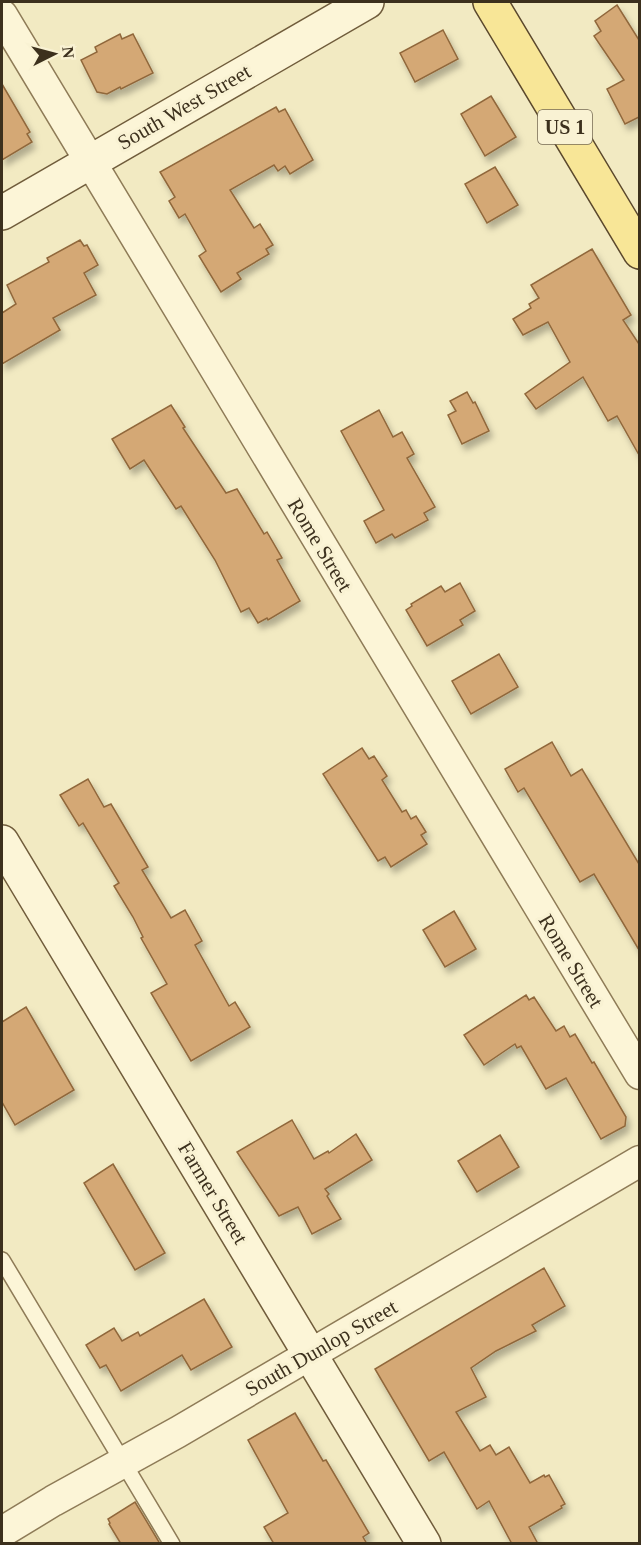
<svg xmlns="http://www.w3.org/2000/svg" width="641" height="1545" font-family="'Times New Roman',serif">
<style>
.building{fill:#d4a875;stroke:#90673b;stroke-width:1.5;filter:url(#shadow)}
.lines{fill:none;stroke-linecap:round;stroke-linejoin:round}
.lane-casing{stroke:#8e7b57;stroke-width:18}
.street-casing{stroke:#8e7b57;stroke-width:33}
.secondary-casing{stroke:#705c3b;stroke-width:36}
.primary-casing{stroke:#5b482c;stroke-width:36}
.lane{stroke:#fcf5d7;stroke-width:15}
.street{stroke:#fcf5d7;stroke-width:30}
.secondary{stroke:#fcf5d7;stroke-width:33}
.primary{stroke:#f8e697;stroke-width:33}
.labels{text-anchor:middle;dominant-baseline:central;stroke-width:6;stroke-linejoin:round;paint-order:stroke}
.shield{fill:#f9f2d3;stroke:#756a54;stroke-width:1.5}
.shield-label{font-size:20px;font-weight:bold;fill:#3c301d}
.street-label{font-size:21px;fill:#3c301d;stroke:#f9f2d3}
</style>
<defs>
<filter id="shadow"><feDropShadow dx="3.5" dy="6" stdDeviation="3" flood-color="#0004"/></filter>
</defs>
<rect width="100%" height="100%" fill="#f2eac2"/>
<g class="building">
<path d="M 617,5 L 639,40 L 639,117 L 625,124 L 607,89 L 624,80 L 594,36 L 601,31 L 595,21 Z"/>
<path d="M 443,30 L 458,59 L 415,82 L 400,53 Z"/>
<path d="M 120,34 L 122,39 L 133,34 L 153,73 L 121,89 L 120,87 L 107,94 L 97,92 L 81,60 L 97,52 L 95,47 Z"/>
<path d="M 2,84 L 30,132 L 27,134 L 32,142 L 2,160 Z"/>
<path d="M 491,96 L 516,137 L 485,156 L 461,114 Z"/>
<path d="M 276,107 L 279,112 L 285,109 L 313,160 L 290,174 L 285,166 L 278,171 L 274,165 L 230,190 L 254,228 L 260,224 L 273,245 L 266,249 L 269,254 L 237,273 L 241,279 L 221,292 L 199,256 L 206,251 L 185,214 L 179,218 L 169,201 L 175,197 L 160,172 Z"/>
<path d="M 495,167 L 518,205 L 487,223 L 465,184 Z"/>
<path d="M 80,240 L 84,246 L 87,245 L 98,265 L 84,273 L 96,295 L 53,318 L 60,330 L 2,364 L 2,313 L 16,304 L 7,285 L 49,262 L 47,258 Z"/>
<path d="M 592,249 L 631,315 L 623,320 L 639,344 L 639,455 L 617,416 L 608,421 L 583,377 L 536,409 L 525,394 L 570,362 L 548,322 L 523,335 L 513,319 L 531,308 L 529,304 L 539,298 L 531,285 Z"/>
<path d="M 467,392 L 473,403 L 475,402 L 489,431 L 462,444 L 448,415 L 456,411 L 450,401 Z"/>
<path d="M 171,405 L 185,427 L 183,428 L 226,493 L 237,489 L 264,534 L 267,532 L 282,558 L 277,560 L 300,601 L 268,620 L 267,618 L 258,623 L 249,608 L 241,612 L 215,560 L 181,506 L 176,509 L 144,460 L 130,469 L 112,439 Z"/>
<path d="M 379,410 L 393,437 L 402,432 L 414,454 L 407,458 L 435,507 L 424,513 L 428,520 L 395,538 L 392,534 L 376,543 L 364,521 L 384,510 L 341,431 Z"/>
<path d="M 460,583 L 475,611 L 460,620 L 463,625 L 427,646 L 406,610 L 412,606 L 411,604 L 441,586 L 445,592 Z"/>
<path d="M 499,654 L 518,687 L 471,714 L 452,681 Z"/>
<path d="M 552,742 L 571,776 L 582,769 L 639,864 L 639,950 L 594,874 L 580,882 L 524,788 L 518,792 L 505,769 Z"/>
<path d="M 362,748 L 369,759 L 374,756 L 387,776 L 382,780 L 402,812 L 406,810 L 411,819 L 416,816 L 426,832 L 421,835 L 427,844 L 391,867 L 385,857 L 378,861 L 323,774 Z"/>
<path d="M 88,779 L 104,807 L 111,804 L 148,867 L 142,870 L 171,918 L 185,910 L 202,941 L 195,945 L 229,1006 L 235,1002 L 250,1027 L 191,1061 L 151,993 L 167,984 L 141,938 L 143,937 L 133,917 L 114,886 L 119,883 L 83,823 L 79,826 L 60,795 Z"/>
<path d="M 454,911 L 476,949 L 445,967 L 423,930 Z"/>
<path d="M 526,995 L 529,1000 L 534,997 L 556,1031 L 564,1026 L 570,1037 L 575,1034 L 592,1063 L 594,1062 L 626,1117 L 625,1126 L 601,1139 L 566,1078 L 546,1089 L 521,1046 L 517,1048 L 515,1044 L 484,1065 L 464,1035 Z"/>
<path d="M 26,1007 L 74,1090 L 15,1125 L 2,1102 L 2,1022 Z"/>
<path d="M 292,1120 L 314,1159 L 328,1151 L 329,1153 L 356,1134 L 372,1160 L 325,1189 L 329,1194 L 327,1196 L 341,1219 L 312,1234 L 298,1207 L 279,1216 L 237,1152 Z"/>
<path d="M 500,1135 L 519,1167 L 477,1192 L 458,1161 Z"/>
<path d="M 113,1164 L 165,1253 L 135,1270 L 84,1183 Z"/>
<path d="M 544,1268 L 565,1306 L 532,1325 L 536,1331 L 496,1351 L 471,1368 L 486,1397 L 456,1412 L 480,1451 L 490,1445 L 496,1455 L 509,1447 L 530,1483 L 544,1475 L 545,1477 L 549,1475 L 565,1504 L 561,1506 L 562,1508 L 529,1527 L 538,1544 L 512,1544 L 489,1501 L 477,1509 L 444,1452 L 429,1461 L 375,1369 Z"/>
<path d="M 204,1299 L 232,1347 L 191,1370 L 182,1355 L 121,1391 L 106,1365 L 100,1368 L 86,1345 L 114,1328 L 122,1341 L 138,1332 L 140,1336 Z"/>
<path d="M 295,1413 L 323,1461 L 326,1460 L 369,1533 L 363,1537 L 367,1544 L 274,1544 L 264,1527 L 288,1513 L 248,1440 Z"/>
<path d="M 135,1502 L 156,1537 L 160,1544 L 121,1544 L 109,1524 L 110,1523 L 108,1519 Z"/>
</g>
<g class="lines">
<g class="lane-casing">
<path id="lane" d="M 2,1260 L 172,1544"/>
</g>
<g class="street-casing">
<g id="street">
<path d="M 2,15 L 640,1074"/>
<path d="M 2,1532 L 53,1501 L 178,1432 L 640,1161"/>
</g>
</g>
<g class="secondary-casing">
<g id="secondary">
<path d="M 2,213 L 367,2"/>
<path d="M 2,842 L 424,1544"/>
</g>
</g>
<g class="primary-casing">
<path id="primary" d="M 490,2 L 640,252"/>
</g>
<use href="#lane" class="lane"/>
<use href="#street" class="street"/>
<use href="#secondary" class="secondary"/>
<use href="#primary" class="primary"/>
</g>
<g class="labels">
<rect class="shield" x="538" y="110" width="54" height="34" rx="4.5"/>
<g class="shield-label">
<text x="565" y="127">US 1</text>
</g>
<g class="street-label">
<text transform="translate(184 107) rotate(-30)">South West Street</text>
<text transform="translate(320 545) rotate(59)">Rome Street</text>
<text transform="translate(571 961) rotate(59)">Rome Street</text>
<text transform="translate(213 1193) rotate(59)">Farmer Street</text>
<text transform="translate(321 1348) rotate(-30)">South Dunlop Street</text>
</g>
</g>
<rect width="641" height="1545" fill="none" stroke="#3c301d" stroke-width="6"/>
<g transform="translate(54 54) rotate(84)" stroke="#f9f2d3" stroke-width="4.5" paint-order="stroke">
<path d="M0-4.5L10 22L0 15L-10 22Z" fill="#3c301d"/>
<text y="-9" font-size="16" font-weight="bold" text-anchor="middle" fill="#3c301d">N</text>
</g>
</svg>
